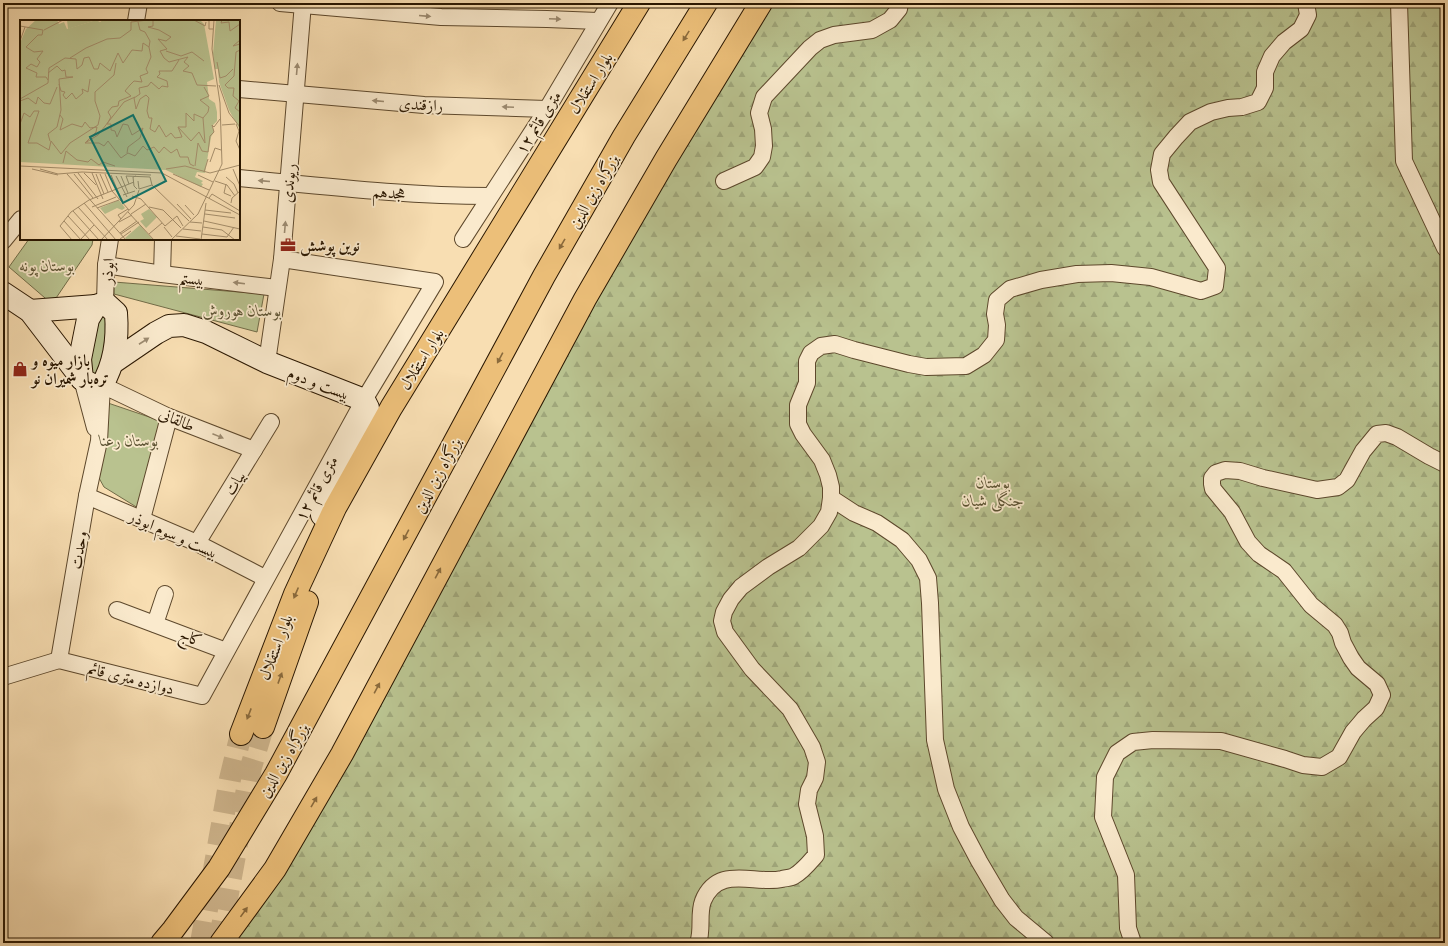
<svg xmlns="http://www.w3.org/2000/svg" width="1448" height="946" font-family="'Gentium Book Plus',Amiri,serif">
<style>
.green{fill:#b9c28f;stroke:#716c48}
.forest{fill:url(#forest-firs);stroke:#716c48}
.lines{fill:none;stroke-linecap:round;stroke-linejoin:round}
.primary-tunnel{stroke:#cfb68e;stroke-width:22;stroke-dasharray:22 11;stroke-linecap:butt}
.minor-casing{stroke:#5d482c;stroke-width:18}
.secondary-casing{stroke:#291600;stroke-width:24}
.primary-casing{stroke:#291600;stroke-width:24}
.trunk-casing{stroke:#291600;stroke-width:24}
.minor{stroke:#faeacd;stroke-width:16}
.secondary{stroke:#faeacd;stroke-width:22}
.primary{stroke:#ecbf79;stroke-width:22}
.trunk{stroke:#ecbf79;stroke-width:22}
.oneway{fill:#9c8b71}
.oneway2{fill:#8a6a3c}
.labels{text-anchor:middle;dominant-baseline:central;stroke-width:3.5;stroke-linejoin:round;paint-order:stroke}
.street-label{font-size:16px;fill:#291600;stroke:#faeacd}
.poi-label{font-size:16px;font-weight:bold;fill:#291600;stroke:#faeacd;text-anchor:start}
.park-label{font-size:16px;font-style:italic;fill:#5b5232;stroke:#faeacd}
.inset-road{fill:none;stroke:#a58e6b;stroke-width:1}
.view{fill:#0f766e;fill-opacity:0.15;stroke:#0f766e;stroke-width:2}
.inset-edge{fill:none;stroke:#291600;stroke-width:2}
</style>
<defs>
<pattern id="forest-firs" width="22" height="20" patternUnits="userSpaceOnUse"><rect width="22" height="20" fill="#b9c28f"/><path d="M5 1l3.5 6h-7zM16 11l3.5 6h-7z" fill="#9fa67a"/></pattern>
</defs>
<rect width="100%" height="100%" fill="#f8deb2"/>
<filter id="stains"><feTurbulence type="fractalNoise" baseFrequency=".005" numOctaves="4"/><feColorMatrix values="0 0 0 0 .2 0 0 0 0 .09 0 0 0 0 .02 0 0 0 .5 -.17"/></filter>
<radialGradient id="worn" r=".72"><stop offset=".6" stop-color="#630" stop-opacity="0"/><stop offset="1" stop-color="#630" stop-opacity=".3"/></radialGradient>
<g class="green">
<path d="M 29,239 L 93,239 L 92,245 L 52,304 L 9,267 Z"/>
<path d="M 114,282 L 264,294 L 257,332 L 114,294 Z"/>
<path d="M 94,315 L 111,317 L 98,376 L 88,373 Z"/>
<path d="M 108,403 L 161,421 L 138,508 L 104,487 L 99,478 Z"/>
</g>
<path class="forest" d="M 758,3 L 1445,3 L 1445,943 L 217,943 L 258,888 Z"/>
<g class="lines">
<g class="primary-tunnel">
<path d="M 201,943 L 230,779 L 241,734"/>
<path d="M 219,943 L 251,767 L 263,727"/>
</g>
<g class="minor-casing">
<g id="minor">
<path d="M 280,3 L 441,17 L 547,19 L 598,21"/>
<path d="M 1399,3 L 1404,161 L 1445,248"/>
<path d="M 136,21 L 139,3"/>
<path d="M 239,89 L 424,105 L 547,109"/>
<path d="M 239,178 C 323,186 406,196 490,196"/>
<path d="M 724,181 L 755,167 L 762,157 L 764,146 L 763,129 L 759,113 L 764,97 L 810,48 L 820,40 L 834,35 L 872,30 L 890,20 L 899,9 L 900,3"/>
<path d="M 463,239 L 547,109 L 610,3"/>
<path d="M 3,241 L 21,219"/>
<path d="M 106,265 L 162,274 L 277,288"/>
<path d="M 162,274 L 163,239"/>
<path d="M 105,303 L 106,265 L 110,239"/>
<path d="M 267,362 L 282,259 L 303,3"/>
<path d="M 82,379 L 95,428"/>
<path d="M 87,496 L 197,543 L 259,575"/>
<path d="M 831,498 L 854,513 L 877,523 L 902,540 L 919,560 L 928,578 L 930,603 L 935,740 L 946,789 L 961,827 L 979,861 L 1002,900 L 1016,918 L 1046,943"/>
<path d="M 142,519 L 169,417"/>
<path d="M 197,543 L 271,422"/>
<path d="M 117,610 L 226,651"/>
<path d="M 155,624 L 165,594"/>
<path d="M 59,660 L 202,696 L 364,400 L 435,282 L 282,259"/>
<path d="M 59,660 L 87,496 L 99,441 L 102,385 L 169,417 L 254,450"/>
<path d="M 3,677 L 59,660"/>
<path d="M 698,943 C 703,930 698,914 703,901 C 718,864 754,885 782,879 C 786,878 791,878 794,876 C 803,871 809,863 816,855 L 815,836 L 807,804 L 809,790 L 815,778 L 817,762 L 812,747 L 790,709 L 752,669 L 725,632 L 722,621 L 724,612 L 731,599 L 741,587 L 768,567 L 799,548 L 821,526 L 829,512 L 831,498 L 831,487 L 828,475 L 822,460 L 803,434 L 798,424 L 798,405 L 807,383 L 807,361 L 811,353 L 821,346 L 835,344 L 854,350 L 909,364 L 926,367 L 966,366 L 984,355 L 996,340 L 997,325 L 995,314 L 997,300 L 1010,289 L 1041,280 L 1077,274 L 1111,273 L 1151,277 L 1201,291 L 1215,286 L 1217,268 L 1161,182 L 1159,170 L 1162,154 L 1176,137 L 1190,122 L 1211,112 L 1228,108 L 1242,107 L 1258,102 L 1265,88 L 1265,72 L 1272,56 L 1284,42 L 1301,29 L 1308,15 L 1306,3"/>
<path d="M 1133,943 L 1128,928 L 1126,875 L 1103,817 L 1105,777 L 1117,753 L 1133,742 L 1153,740 L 1221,741 L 1285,759 L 1303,765 L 1322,767 L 1339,757 L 1353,732 L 1364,719 L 1376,708 L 1382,695 L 1377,684 L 1358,668 L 1351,658 L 1343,643 L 1340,633 L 1335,625 L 1311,605 L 1284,571 L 1259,554 L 1248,542 L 1232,512 L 1213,489 L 1212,484 L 1212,478 L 1216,473 L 1225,470 L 1240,471 L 1263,478 L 1317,490 L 1338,487 L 1347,480 L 1363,451 L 1377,434 L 1386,433 L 1397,437 L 1429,456 L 1445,464"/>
</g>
</g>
<g class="secondary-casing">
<g id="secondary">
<path d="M 3,293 L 30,311 L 82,379"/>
<path d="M 105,303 L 116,313 C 118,338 115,363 102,385 L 92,385 L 82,379 L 80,359 L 88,319 L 96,306 Z"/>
<path d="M 30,311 L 96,306"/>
<path d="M 112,363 L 156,333 L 169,326 L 184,325 L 206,332 L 267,362 L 364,400 L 368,408 L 368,417 L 322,515"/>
</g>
</g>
<g class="primary-casing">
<g id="primary">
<path d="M 263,727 L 307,602"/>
<path d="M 241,734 L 295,594 L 335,508 L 391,408 L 639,3"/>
</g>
</g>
<g class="trunk-casing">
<g id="trunk">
<path d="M 162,943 L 173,930 L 219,868 L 276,774 L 544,276 L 624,136 L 706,3"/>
<path d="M 221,943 L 275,869 L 342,754 L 585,299 L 666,159 L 761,3"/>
</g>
</g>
<use href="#minor" class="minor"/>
<use href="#secondary" class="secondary"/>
<use href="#primary" class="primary"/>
<use href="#trunk" class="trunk"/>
</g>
<defs><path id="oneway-solid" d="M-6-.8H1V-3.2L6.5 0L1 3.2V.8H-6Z"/></defs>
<g class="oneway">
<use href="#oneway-solid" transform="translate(425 16) rotate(5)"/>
<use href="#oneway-solid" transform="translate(555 19) rotate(3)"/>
<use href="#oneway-solid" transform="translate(297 69) rotate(-85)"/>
<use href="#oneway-solid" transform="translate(378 101) rotate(-175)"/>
<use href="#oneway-solid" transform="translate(508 107) rotate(-177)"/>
<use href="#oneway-solid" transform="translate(264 181) rotate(-175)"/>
<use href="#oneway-solid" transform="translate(285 227) rotate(-85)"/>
<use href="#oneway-solid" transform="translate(239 283) rotate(-173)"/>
<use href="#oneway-solid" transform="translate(144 341) rotate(-33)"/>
<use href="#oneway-solid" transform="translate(218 436) rotate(22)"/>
</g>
<g class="oneway2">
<use href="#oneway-solid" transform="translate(686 36) rotate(122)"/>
<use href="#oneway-solid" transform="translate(562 244) rotate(120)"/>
<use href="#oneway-solid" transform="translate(500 358) rotate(118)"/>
<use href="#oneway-solid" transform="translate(406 535) rotate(118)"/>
<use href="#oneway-solid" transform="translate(438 573) rotate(-62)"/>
<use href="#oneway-solid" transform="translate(296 593) rotate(113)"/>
<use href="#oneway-solid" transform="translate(280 678) rotate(-70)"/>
<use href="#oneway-solid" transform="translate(377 688) rotate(-62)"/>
<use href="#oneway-solid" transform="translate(249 714) rotate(111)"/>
<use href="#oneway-solid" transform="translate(314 802) rotate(-60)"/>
<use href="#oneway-solid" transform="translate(244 912) rotate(-54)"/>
</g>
<defs>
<g id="office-bare" transform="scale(1.2)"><path d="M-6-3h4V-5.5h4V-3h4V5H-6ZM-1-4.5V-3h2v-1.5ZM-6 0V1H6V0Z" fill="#8f2418" stroke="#faeacd" stroke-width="2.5" paint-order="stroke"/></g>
<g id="shop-bare" transform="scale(1.2)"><path d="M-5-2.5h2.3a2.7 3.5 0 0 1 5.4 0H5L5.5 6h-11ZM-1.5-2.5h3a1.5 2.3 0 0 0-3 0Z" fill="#8f2418" stroke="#faeacd" stroke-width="2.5" paint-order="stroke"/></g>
</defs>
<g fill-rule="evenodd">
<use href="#office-bare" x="288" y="245"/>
<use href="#shop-bare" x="20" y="369"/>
</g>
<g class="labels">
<g class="street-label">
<text transform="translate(590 83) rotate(-58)">بلوار استقلال</text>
<text transform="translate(421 104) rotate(3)">رازقندی</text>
<text transform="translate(538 122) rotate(-58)">۱۲ متری قائم</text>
<text transform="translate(288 183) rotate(-85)">ریوندی</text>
<text transform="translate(593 191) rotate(-60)">بزرگراه زین الدین</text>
<text transform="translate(389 192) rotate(4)">هجدهم</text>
<text transform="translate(107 271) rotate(-86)">ابوذر</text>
<text transform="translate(192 278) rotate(7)">بیستم</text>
<text transform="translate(421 359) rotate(-58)">بلوار استقلال</text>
<text transform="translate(319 383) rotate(21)">بیست و دوم</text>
<text transform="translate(177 419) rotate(23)">طالقانی</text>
<text transform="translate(437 475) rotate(-62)">بزرگراه زین الدین</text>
<text transform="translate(234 483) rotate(-59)">بیات</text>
<text transform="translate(316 488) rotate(-61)">۱۲ متری قائم</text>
<text transform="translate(174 534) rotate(24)">بیست و سوم ابوذر</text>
<text transform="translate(78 550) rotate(-81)">وحدت</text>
<text transform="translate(191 637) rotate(21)">کاج</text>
<text transform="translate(275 647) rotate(-69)">بلوار استقلال</text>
<text transform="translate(131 678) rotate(14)">دوازده متری قائم</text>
<text transform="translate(283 760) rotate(-60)">بزرگراه زین الدین</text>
</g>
<g class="poi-label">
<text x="300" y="245">نوین پوشش</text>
<text x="32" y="360">بازار میوه و<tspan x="32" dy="18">تره‌بار شمیران نو</tspan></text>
</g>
<g class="park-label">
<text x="47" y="265">بوستان پونه</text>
<text x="242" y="310">بوستان هوروش</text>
<text x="129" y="440">بوستان رعنا</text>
<text x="993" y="482">بوستان<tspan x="993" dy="18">جنگلی شیان</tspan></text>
</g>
</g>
<g transform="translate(20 20)">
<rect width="220" height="220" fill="#f8deb2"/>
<path d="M 47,0 L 76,0 L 48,9 ZM 99,180 L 105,188 L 102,190 L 97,188 L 85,194 L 80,188 ZM 129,189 L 137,197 L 126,208 L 120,201 L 124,199 L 121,194 ZM 120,205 L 133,220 L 107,220 L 105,218 Z" fill="#b9c28f"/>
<path d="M 16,0 L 37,0 L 39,4 L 44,2 L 47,9 L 76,0 L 80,2 L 83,0 L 180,0 L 184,4 L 194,59 L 187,62 L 189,79 L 195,83 L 197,92 L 197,101 L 192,106 L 194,112 L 191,117 L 185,153 L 177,152 L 175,157 L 183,161 L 181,163 L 183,164 L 181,167 L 146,150 L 0,142 L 0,23 L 6,9 ZM 196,0 L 220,0 L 220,110 L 209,90 L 199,62 L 198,49 L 195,49 L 193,34 Z" fill="#b9c28f"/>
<path class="inset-road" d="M 133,0 L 133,6 L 128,7 L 139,10 L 151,17 L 146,21 L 138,19 L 147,29 L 140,31 L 144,38 L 149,42 L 168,37 L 164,42 L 169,46 L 163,51 L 172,53 L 177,65 L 196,66M 174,0 L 185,6 L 186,2M 189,0 L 189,9 L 193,9M 202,0 L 201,3 L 209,2 L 210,11 L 220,4M 118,2 L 120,10 L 125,12 L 130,21 L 129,27M 0,6 L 23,10M 23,10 L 22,15 L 18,15 L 6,27 L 14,32 L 23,31 L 17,39 L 20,42 L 17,47 L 11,44 L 6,48 L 17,53 L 16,57 L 26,57 L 28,60M 24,10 L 43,0M 220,20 L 213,26 L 220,24M 0,21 L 5,7M 220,30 L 216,32 L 214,56 L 205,65 L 208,68 L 214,68 L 213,76 L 219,81 L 215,88 L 220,92M 146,31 L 161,36 L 172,32 L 184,41M 45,38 L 56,39 L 57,49 L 62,45 L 64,38 L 69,37 L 74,49 L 78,49 L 80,43 L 90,51 L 98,33 L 103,43 L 112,30 L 122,31 L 123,23 L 129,27 L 131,37 L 126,49 L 128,53 L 120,56 L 122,62 L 114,61 L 110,65 L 105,71 L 111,76 L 99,81 L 98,86 L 92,87 L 88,92 L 91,97 L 87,104 L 91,104 L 91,110 L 95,111 L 97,117 L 103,104 L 108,105 L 112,115 L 123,108 L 120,118 L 108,127 L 107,133M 50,38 L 66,28 L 87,19 L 100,18 L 111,10 L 111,2 L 128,0M 159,40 L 152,51 L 139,51 L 140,54 L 137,57 L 147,61 L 148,67 L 142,66 L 139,69 L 131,62 L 128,66 L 119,68 L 120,74 L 114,78 L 116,89 L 120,79 L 126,75 L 129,78 L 127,91 L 129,98 L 132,98 L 130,109 L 135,112 L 139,105 L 146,117 L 151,113 L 155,118 L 162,117 L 158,107 L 166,107 L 166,93 L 174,101 L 174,94 L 183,98 L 188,92 L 189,87 L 180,80 L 189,76 L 184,67M 197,42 L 200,58 L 206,56 L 213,49M 28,53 L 37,46 L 42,51 L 45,50 L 46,57 L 53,57 L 39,59 L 41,90 L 37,107 L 28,114 L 30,121M 39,64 L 41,71 L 45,72 L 43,75 L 46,79 L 52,73 L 56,79 L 63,73 L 62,69 L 68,72 L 70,59M 199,65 L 209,93 L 220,107M 0,79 L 28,63 L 29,48 L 45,38M 0,81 L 8,78 L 16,84 L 18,77 L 24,83 L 30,84 L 37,67M 40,95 L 43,99 L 40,110 L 52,104 L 62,107 L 65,102 L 70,108 L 77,107 L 76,112 L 65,123 L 79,123 L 84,126 L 88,121 L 101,138 L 108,133 L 115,136 L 123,126 L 127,130 L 134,127 L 139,133 L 144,127 L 151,133 L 157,129 L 160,137 L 168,137 L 170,144 L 174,146M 0,104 L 4,93 L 10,97 L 14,91 L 19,91 L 8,123 L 17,123 L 29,130 L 31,121 L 41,134 L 50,123 L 78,105 L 80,96 L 75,81 L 75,72 L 94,55 L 96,43M 216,104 L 219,111 L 216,121 L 220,130M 202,105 L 215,104M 158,107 L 171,121 L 179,112 L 185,123 L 183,98M 65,123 L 78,115 L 104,82 L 115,77M 46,131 L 57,140 L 68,142 L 71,139 L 79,145 L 83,142 L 95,146M 190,142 L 195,128 L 201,130M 43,143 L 46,131M 0,146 L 142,153 L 220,195M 175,146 L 178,123 L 182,131 L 188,132 L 190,116 L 194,112 L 192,105 L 194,107 L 200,99M 12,149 L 38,155M 20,149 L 38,154 L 62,152 L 131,155M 146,149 L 165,146 L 190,153 L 220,145M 213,149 L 220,166M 184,152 L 188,139M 58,153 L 78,179M 64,153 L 76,165M 72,153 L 83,179M 47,154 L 106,220M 54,154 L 73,178M 76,154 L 84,174M 80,154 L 88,172M 85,154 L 92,171 L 109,190M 153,154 L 189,170M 91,155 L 100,176M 178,155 L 193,162M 96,156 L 107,177M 101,156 L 108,173M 116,156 L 113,157 L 114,166 L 117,169M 206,157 L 214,164 L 218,173M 118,161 L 119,169 L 132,165M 195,161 L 207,165 L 215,176M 109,164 L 106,156 L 130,157 L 132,165M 206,164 L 204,173 L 211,176M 132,165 L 169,201M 103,175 L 115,171M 112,176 L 121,179 L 145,206 L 157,196 L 163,206M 189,178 L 192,174 L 220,191M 64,183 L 96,220M 211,183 L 212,178 L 220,171M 157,184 L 171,199M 165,185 L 174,195M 58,187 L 88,220M 72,187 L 96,177M 129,187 L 143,190 L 161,208M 77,188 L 99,180M 185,190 L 211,193M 53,191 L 79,220M 108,192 L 134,220M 111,194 L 126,184M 185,194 L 215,198M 48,196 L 70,220M 101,199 L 98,195 L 108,189M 44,201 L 61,220M 184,201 L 220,209M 99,202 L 112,195M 170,202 L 182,203M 144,207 L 152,217M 183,207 L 202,210 L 215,220M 163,209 L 181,211M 100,213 L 117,201M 101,214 L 119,202M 129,214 L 142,203M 182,214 L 207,217 L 214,207M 156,216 L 180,219M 61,219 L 74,205M 100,219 L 111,211M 52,220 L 40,206 L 51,192 L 69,180 L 114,162M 81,220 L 114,185 L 119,170M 151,220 L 178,194 L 202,144 L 200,83 L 192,29 L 194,0M 181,220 L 186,183"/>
<path class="view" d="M 113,95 L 146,161 L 103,183 L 70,117 Z"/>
<rect width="220" height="220" class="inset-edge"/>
</g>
<rect width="1448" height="946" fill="none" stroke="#f8deb2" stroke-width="16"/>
<rect x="4" y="4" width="1440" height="938" fill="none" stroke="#291600" stroke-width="2"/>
<rect x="8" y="8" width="1432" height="930" fill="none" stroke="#291600"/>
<rect width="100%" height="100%" filter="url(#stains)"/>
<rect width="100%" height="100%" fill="url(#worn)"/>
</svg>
